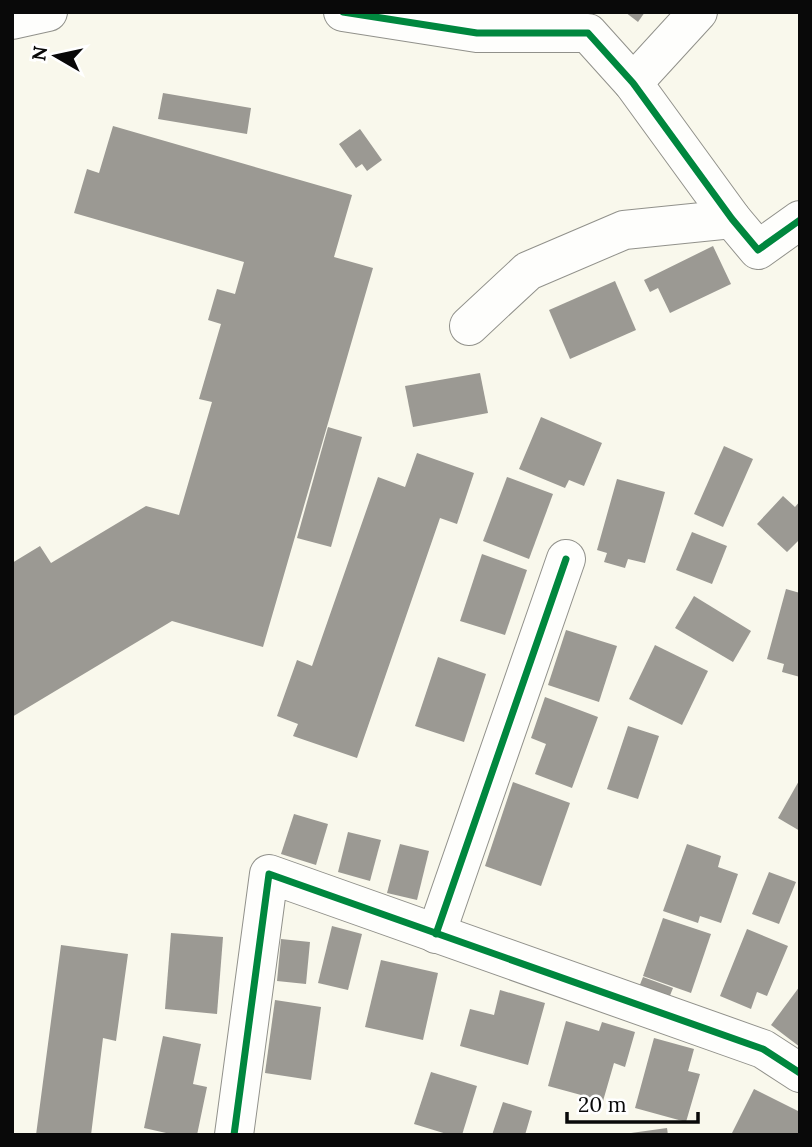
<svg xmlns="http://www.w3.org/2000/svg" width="812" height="1147" font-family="Lora,serif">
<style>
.building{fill:#9b9993}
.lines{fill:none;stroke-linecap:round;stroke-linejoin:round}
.street-casing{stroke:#91918b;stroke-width:40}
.street{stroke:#fefefc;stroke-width:38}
.cycleway-casing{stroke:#fff;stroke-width:11}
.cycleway{stroke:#00873e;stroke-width:7}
</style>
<rect width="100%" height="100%" fill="#f9f8ec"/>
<g class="building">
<path d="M 625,12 L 645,12 L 638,22 Z"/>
<path d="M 163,93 L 251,108 L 247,134 L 158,119 Z"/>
<path d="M 113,126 L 352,195 L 334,257 L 373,268 L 263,647 L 172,621 L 12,717 L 12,563 L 40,546 L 51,563 L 146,506 L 179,515 L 212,402 L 199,399 L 221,324 L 208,320 L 217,289 L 235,294 L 244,262 L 74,213 L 87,169 L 99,173 Z"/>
<path d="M 360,129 L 382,160 L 367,171 L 362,164 L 356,168 L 339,144 Z"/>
<path d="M 713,246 L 731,284 L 670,313 L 658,288 L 650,292 L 644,280 Z"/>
<path d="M 615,281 L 636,330 L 570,359 L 549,310 Z"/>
<path d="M 480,373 L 488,413 L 413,427 L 405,386 Z"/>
<path d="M 541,417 L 602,443 L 584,486 L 569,480 L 565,488 L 519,469 Z"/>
<path d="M 328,427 L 362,437 L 331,547 L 297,538 Z"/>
<path d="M 724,446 L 753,459 L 723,527 L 694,514 Z"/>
<path d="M 417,453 L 474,473 L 457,524 L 440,518 L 357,758 L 293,736 L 298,724 L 277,716 L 297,660 L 312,666 L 378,477 L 405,487 Z"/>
<path d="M 507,477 L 553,494 L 529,559 L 483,541 Z"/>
<path d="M 617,479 L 665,492 L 645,563 L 628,559 L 625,568 L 604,562 L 607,553 L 597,550 Z"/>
<path d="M 783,496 L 795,507 L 800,501 L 800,539 L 787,552 L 757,524 Z"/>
<path d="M 692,532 L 727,546 L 712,584 L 676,570 Z"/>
<path d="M 482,554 L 527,570 L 505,635 L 460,621 Z"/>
<path d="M 786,589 L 800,593 L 800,677 L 782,672 L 784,664 L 767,659 Z"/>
<path d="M 694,596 L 751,631 L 733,662 L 675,628 Z"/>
<path d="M 566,630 L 617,646 L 599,702 L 548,685 Z"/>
<path d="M 655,645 L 708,671 L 682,725 L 629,699 Z"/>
<path d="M 438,657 L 486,674 L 464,742 L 415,726 Z"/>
<path d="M 545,697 L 598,717 L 572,788 L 535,774 L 546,744 L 531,738 Z"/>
<path d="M 628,726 L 659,736 L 638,799 L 607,789 Z"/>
<path d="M 800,779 L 800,831 L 778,818 Z"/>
<path d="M 513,782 L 570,803 L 541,886 L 485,866 Z"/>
<path d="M 294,814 L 328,824 L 316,865 L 281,854 Z"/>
<path d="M 348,832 L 381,840 L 370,881 L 338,872 Z"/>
<path d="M 400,844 L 429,851 L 417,900 L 387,893 Z"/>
<path d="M 687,844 L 721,856 L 718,867 L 738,874 L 721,923 L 700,916 L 698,923 L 663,911 Z"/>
<path d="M 769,872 L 796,882 L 779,924 L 752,914 Z"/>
<path d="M 663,918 L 711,934 L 691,993 L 643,976 Z"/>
<path d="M 332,926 L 362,934 L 348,990 L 318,983 Z"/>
<path d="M 747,929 L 788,946 L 767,996 L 757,992 L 751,1009 L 720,996 Z"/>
<path d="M 171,933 L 223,937 L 217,1014 L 165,1009 Z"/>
<path d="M 281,939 L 310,942 L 306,984 L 277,981 Z"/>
<path d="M 61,945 L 128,954 L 116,1041 L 103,1038 L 91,1135 L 36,1135 Z"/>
<path d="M 381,960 L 438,973 L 423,1040 L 365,1027 Z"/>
<path d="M 643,977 L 673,988 L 669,998 L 639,987 Z"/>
<path d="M 800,986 L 800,1047 L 771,1025 Z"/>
<path d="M 500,990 L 545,1003 L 528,1065 L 460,1046 L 470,1009 L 494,1015 Z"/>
<path d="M 275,1000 L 321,1007 L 311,1080 L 265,1073 Z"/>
<path d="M 566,1021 L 599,1031 L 602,1022 L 635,1032 L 625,1067 L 614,1063 L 603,1101 L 548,1086 Z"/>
<path d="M 163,1036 L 201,1044 L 193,1084 L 207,1087 L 197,1135 L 175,1135 L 144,1128 Z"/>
<path d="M 654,1038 L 694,1049 L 688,1071 L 700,1074 L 686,1122 L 635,1108 Z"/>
<path d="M 431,1072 L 477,1086 L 462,1135 L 450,1135 L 414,1124 Z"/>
<path d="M 754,1089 L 800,1112 L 800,1129 L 797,1135 L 731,1135 Z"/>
<path d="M 503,1102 L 532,1111 L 525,1135 L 492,1135 Z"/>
<path d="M 667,1128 L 668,1135 L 631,1135 L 631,1133 Z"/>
</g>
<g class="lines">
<g class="street-casing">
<g id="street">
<path d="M 343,12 L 477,33 L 588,33 L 633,83 L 732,219 L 758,250 L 800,220"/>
<path d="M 12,20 L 48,12"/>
<path d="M 633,83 L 698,12"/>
<path d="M 469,326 L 528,271 L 624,230 L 732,219"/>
<path d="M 436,934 L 566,559"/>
<path d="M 234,1135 L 269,874 L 763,1049 L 800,1073"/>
</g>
</g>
<use href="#street" class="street"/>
<g class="cycleway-casing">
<g id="cycleway">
<path d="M 343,12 L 477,33 L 588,33 L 633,83 L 732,219 L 758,250 L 800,220"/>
<path d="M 436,934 L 566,559"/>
<path d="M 234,1135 L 269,874 L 763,1049 L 800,1073"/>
</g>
</g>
<use href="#cycleway" class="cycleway"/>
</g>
<rect width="812" height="1147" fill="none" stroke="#090909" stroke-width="28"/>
<g transform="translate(56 56) rotate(279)" stroke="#ffffff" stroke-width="5" paint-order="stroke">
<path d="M0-5L12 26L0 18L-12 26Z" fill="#090909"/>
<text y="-10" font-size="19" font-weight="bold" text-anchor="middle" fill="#090909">N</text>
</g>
<path d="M567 1112v10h131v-10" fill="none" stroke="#090909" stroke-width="3.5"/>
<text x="578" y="1112" font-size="21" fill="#090909" stroke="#ffffff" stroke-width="5" paint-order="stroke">20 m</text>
</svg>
